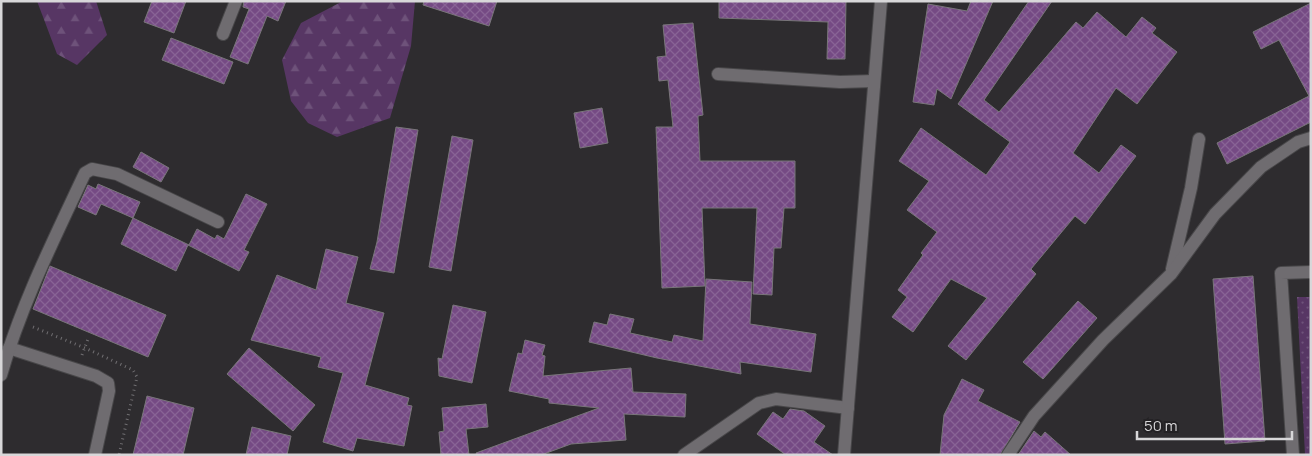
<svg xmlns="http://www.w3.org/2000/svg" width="1312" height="456" font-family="Manrope,sans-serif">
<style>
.grass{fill:url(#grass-dots)}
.forest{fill:url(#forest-firs)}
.building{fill:url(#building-cross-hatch);stroke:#79767a}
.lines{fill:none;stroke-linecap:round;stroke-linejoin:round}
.minor-casing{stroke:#484749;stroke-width:14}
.path{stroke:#716f72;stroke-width:3;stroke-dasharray:1 4;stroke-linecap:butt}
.minor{stroke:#6f6c70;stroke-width:12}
</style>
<defs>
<pattern id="grass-dots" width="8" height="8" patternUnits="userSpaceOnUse" patternTransform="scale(1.25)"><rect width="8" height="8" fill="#573664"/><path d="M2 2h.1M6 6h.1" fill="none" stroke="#6e527a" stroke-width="1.8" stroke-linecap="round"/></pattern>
<pattern id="forest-firs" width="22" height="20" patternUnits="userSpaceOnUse" patternTransform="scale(1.25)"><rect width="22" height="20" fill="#573664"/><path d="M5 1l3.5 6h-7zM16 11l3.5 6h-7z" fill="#6e527a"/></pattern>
<pattern id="building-cross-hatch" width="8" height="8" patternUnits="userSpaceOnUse" patternTransform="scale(1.25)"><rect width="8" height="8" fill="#754a84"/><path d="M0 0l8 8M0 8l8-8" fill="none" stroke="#886395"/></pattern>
</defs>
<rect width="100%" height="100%" fill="#2e2c2f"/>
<path class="grass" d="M 1297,297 L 1311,297 L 1311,455 L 1305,455 Z"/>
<g class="forest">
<path d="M 37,1 L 96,1 L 107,35 L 77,65 L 57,54 Z"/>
<path d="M 343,1 L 415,1 L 411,46 L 390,118 L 337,137 L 308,123 L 291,101 L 282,60 L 301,23 Z"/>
</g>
<g class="building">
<path d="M 152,1 L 186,1 L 174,33 L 144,22 Z"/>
<path d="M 244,1 L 286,1 L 278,21 L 267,16 L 248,64 L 230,57 L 249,9 L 243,7 Z"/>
<path d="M 424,1 L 497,1 L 489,26 L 423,5 Z"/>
<path d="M 719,1 L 846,1 L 845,59 L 827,59 L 828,22 L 719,18 Z"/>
<path d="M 971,1 L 993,1 L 951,99 L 937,89 L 934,105 L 913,102 L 928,4 L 967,11 Z"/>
<path d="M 1029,1 L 1052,1 L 984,100 L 999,112 L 1076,22 L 1083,28 L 1097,12 L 1126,37 L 1142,17 L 1156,28 L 1152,33 L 1177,52 L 1137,104 L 1116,88 L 1073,153 L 1099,173 L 1121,145 L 1136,156 L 1085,224 L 1075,216 L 1031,269 L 1036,274 L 966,360 L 948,346 L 987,298 L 951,279 L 913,332 L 892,317 L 907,297 L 898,290 L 923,255 L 921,253 L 937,232 L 907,210 L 929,181 L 899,161 L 921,128 L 986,175 L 1010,142 L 958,104 Z"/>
<path d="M 1311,3 L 1311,122 L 1227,164 L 1217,143 L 1309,96 L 1279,40 L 1261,49 L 1253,32 Z"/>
<path d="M 693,23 L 703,115 L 698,116 L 700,161 L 795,161 L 795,208 L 784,208 L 781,248 L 774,248 L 772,295 L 753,294 L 757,208 L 702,208 L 705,286 L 662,288 L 656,127 L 673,127 L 668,80 L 659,81 L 657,57 L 666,56 L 663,25 Z"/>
<path d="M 171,38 L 233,62 L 224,84 L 162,60 Z"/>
<path d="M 602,108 L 608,143 L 580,148 L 574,113 Z"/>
<path d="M 396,127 L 418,130 L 394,273 L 370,269 L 377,242 Z"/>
<path d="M 452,136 L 473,140 L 451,271 L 429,267 Z"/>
<path d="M 141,152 L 169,168 L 161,182 L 133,167 Z"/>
<path d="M 98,184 L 140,202 L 133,218 L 101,204 L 96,215 L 78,207 L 88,185 L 96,189 Z"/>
<path d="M 246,194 L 267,204 L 244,250 L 249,252 L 239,271 L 188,245 L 176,271 L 121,244 L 133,218 L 189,245 L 197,229 L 215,239 L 217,235 L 224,239 Z"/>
<path d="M 326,249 L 358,257 L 346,303 L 384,313 L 365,385 L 409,398 L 407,405 L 412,406 L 404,446 L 357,438 L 353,451 L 323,442 L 343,373 L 318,367 L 321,357 L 251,340 L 277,275 L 316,290 Z"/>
<path d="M 50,266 L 166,315 L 148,357 L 33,309 Z"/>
<path d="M 1253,276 L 1265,441 L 1225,444 L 1213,279 Z"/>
<path d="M 706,279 L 752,282 L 750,324 L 816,334 L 811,372 L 740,362 L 741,374 L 657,358 L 589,342 L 594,322 L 607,325 L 610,314 L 634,319 L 630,333 L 672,342 L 674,335 L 703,341 Z"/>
<path d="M 1078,301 L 1097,318 L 1043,379 L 1023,362 Z"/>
<path d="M 453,305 L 486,312 L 472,383 L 439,376 L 438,358 L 442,359 Z"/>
<path d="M 525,340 L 545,345 L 542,355 L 545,356 L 543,376 L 631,368 L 633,392 L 686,394 L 685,417 L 624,414 L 626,440 L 571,444 L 541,455 L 477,455 L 476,453 L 599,408 L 549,403 L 549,399 L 509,391 L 518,353 L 522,354 Z"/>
<path d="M 249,348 L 315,405 L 293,431 L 227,374 Z"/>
<path d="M 962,379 L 984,390 L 978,401 L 1020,422 L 1000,455 L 940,455 L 944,415 Z"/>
<path d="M 147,396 L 194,408 L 183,455 L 133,455 Z"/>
<path d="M 486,404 L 488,427 L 466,429 L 469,455 L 441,455 L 439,432 L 444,431 L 442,408 Z"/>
<path d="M 790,409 L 804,411 L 825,426 L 814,442 L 833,455 L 786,455 L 757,434 L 773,412 L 783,419 Z"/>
<path d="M 252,427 L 291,436 L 287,455 L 246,455 Z"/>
<path d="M 1034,431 L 1041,437 L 1045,432 L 1071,455 L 1018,455 Z"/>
</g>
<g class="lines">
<g class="minor-casing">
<g id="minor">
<path d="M 223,34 L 236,1"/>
<path d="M 718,74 L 840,82 L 874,81"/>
<path d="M 1172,269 L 1191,188 L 1199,139"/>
<path d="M 9,348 L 96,376 L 108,383 L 109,391 L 95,455"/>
<path d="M 1,375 C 21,305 54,239 85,173 L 92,169 L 117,174 L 218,222"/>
<path d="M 684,455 L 759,403 L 776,399 L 848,408"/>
<path d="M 844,455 L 881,1"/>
<path d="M 1008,455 L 1034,416 L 1103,340 L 1171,274 L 1215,214 L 1261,167 L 1298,142 L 1311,138"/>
<path d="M 1293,455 L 1281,273 L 1311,272"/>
</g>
</g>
<g class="path">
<path d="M 33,327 L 85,348 L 133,370 L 137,377 L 119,455"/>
<path d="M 82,355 L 88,339"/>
</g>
<use href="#minor" class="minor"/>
</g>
<rect width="1312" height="456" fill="none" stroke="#d8d7d9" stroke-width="5"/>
<path d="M1137 431v8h155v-8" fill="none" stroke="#d8d7d9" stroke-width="2.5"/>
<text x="1144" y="431" font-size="15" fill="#d8d7d9" stroke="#242225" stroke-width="4" paint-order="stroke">50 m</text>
</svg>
